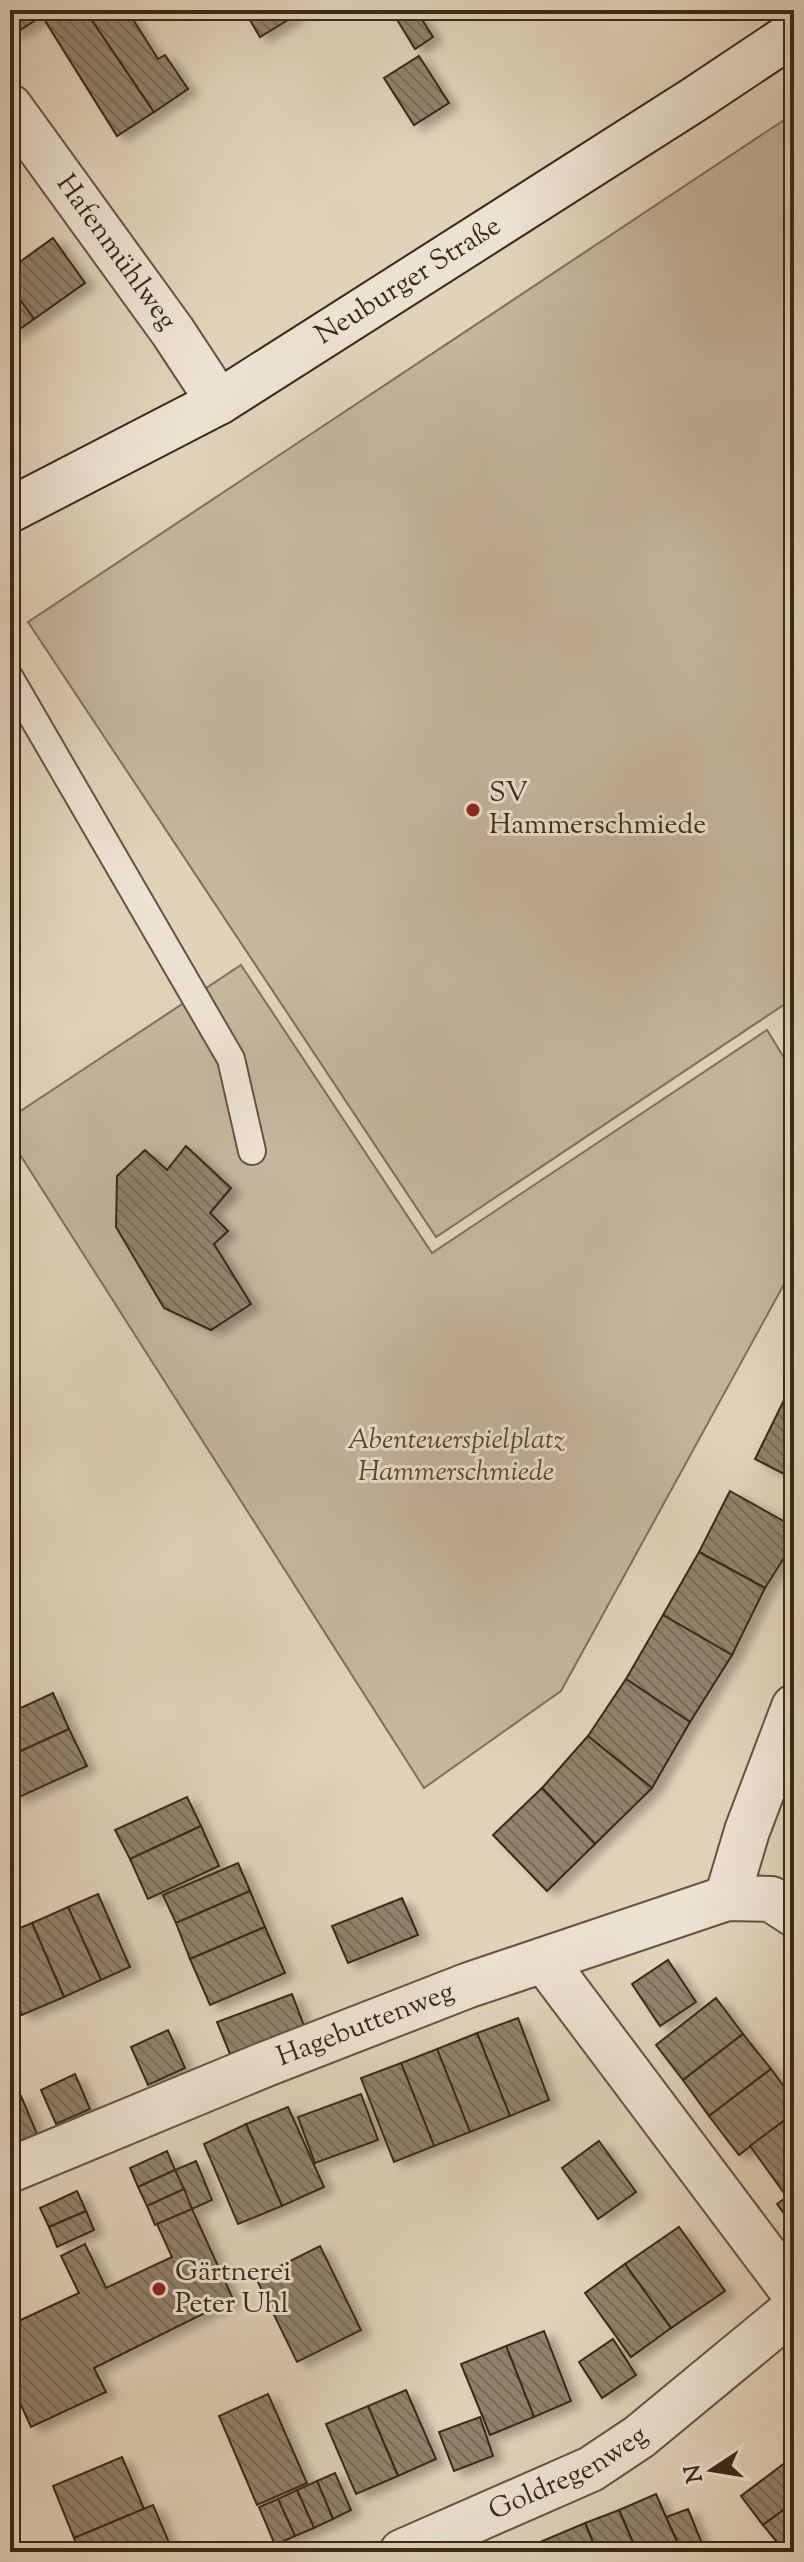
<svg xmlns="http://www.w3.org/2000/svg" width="804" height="2562" font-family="'Sorts Mill Goudy',serif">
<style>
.park{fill:#c5b69f;stroke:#80705c;stroke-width:2}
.building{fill:url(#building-back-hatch);stroke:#3b2a19;stroke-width:2;filter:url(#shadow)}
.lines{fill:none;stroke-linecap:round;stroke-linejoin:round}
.lane-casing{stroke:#645441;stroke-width:30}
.street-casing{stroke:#645441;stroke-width:48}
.secondary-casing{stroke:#3b2a19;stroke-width:48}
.lane{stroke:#ece2d2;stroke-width:26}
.street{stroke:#ece2d2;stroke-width:44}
.secondary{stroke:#ece2d2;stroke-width:44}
.poi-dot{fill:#8f2418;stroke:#ece2d2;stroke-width:3}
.labels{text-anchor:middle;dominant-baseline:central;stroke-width:6;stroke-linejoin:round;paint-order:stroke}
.street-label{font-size:28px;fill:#3b2a19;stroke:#ece2d2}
.poi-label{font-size:28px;fill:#3b2a19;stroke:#ece2d2;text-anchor:start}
.park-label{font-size:28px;font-style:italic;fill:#574634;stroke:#ece2d2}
</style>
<defs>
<pattern id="building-back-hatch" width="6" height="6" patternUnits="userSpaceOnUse" patternTransform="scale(2)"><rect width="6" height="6" fill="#91826d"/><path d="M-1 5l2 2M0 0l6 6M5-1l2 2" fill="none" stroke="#786b59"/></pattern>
<filter id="shadow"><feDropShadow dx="9" dy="5" stdDeviation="4" flood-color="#0004"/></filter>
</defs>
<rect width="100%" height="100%" fill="#e1d3ba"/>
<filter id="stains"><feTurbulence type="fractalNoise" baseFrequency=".0025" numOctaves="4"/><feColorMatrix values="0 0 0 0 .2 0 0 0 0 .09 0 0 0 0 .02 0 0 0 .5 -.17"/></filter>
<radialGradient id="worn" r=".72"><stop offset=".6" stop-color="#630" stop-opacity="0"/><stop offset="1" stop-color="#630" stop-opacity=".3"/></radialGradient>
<g class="park">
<path d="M 793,114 L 794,998 L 436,1237 L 28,622 Z"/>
<path d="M 241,965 L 432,1253 L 767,1030 L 794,1074 L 794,1266 L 561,1691 L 424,1788 L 10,1139 L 10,1118 Z"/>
</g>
<g class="building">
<path d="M 10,10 L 85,10 L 154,112 L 117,136 L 42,16 L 14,34 L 10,27 Z"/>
<path d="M 85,10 L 127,10 L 158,59 L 165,55 L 188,89 L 154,112 Z"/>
<path d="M 244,10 L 293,10 L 296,15 L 260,37 Z"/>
<path d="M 397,10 L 416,10 L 433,37 L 415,49 L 393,13 Z"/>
<path d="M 419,56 L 449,103 L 414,125 L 384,78 Z"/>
<path d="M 53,238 L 85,283 L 34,319 L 10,286 L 10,269 Z"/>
<path d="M 10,286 L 34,319 L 10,336 Z"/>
<path d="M 186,1146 L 231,1188 L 210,1213 L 228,1231 L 214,1244 L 251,1304 L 211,1330 L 164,1308 L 116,1227 L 117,1176 L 145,1150 L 167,1170 Z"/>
<path d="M 787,1394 L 794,1397 L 794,1479 L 755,1459 Z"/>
<path d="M 730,1491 L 794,1527 L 794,1542 L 765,1588 L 699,1552 Z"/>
<path d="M 699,1552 L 765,1588 L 732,1655 L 663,1615 Z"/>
<path d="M 663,1615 L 732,1655 L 690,1722 L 626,1679 Z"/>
<path d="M 626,1679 L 690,1722 L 652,1788 L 588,1736 Z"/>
<path d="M 53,1693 L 69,1729 L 10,1756 L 10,1713 Z"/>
<path d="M 69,1729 L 87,1766 L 15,1799 L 10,1787 L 10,1756 Z"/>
<path d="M 588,1736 L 652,1788 L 595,1844 L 542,1788 Z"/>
<path d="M 542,1788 L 595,1844 L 547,1891 L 493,1835 Z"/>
<path d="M 187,1797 L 201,1826 L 130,1859 L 115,1830 Z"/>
<path d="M 201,1826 L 219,1866 L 148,1899 L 130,1859 Z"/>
<path d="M 238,1863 L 250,1891 L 176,1923 L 163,1895 Z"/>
<path d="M 250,1891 L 265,1927 L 190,1959 L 176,1923 Z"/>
<path d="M 98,1894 L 130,1967 L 101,1980 L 68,1907 Z"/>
<path d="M 402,1898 L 418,1935 L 348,1963 L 332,1926 Z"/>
<path d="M 68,1907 L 101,1980 L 64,1997 L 32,1923 Z"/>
<path d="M 32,1923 L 64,1997 L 22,2015 L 10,1986 L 10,1932 Z"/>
<path d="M 265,1927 L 285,1973 L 210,2005 L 190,1959 Z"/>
<path d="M 668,1960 L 696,2002 L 660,2026 L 632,1984 Z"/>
<path d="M 292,1994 L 304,2026 L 230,2054 L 217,2022 Z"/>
<path d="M 716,1998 L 743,2034 L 683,2080 L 656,2045 Z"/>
<path d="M 518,2018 L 549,2100 L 510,2116 L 477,2033 Z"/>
<path d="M 168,2030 L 185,2068 L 148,2085 L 131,2047 Z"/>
<path d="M 477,2033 L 510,2116 L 470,2132 L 437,2049 Z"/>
<path d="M 743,2034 L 771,2069 L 709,2116 L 683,2080 Z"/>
<path d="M 437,2049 L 470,2132 L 434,2146 L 401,2063 Z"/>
<path d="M 401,2063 L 434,2146 L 394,2162 L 361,2078 Z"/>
<path d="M 771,2069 L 794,2100 L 794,2113 L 739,2155 L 709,2116 Z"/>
<path d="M 75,2074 L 90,2109 L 56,2124 L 41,2090 Z"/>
<path d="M 361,2094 L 378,2140 L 315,2163 L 298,2117 Z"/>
<path d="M 21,2096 L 37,2134 L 10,2146 L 10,2101 Z"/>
<path d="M 288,2107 L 324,2187 L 282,2206 L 246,2124 Z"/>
<path d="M 789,2117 L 794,2124 L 794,2192 L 787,2197 L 750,2146 Z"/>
<path d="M 246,2124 L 282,2206 L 238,2224 L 204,2144 Z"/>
<path d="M 599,2141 L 636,2192 L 598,2219 L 562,2168 Z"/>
<path d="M 167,2151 L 175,2170 L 138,2187 L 130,2168 Z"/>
<path d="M 196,2161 L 212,2200 L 192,2209 L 175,2170 Z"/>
<path d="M 175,2170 L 184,2189 L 147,2206 L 138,2187 Z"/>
<path d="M 184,2189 L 192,2209 L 155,2225 L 147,2206 Z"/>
<path d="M 77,2191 L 86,2211 L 49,2227 L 40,2208 Z"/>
<path d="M 794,2192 L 794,2227 L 777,2204 Z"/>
<path d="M 192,2209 L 233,2299 L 94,2368 L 106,2392 L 31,2427 L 10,2381 L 10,2360 L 17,2357 L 10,2343 L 10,2325 L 79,2293 L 61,2256 L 85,2244 L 106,2288 L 172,2257 L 157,2224 Z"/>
<path d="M 86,2211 L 94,2230 L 57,2247 L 49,2227 Z"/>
<path d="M 679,2227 L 725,2291 L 671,2328 L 625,2264 Z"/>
<path d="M 320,2246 L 361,2330 L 297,2362 L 256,2278 Z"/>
<path d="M 625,2264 L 671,2328 L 631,2357 L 585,2293 Z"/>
<path d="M 544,2331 L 571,2401 L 534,2417 L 506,2346 Z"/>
<path d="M 613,2339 L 636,2375 L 602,2398 L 579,2362 Z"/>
<path d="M 506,2346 L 534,2417 L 490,2435 L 461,2364 Z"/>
<path d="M 406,2390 L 436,2459 L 398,2476 L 368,2406 Z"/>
<path d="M 268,2394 L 307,2483 L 257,2505 L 219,2416 Z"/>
<path d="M 368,2406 L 398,2476 L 356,2494 L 326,2424 Z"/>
<path d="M 480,2417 L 493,2456 L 454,2471 L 439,2432 Z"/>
<path d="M 794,2456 L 794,2502 L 763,2525 L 741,2496 Z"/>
<path d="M 122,2457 L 144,2509 L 74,2538 L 53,2486 Z"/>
<path d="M 335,2473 L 351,2510 L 333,2519 L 317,2481 Z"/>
<path d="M 317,2481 L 333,2519 L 314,2528 L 297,2490 Z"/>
<path d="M 297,2490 L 314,2528 L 295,2536 L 278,2499 Z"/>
<path d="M 656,2494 L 666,2517 L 682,2552 L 637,2552 L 619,2510 Z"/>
<path d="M 278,2499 L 295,2536 L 275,2545 L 259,2507 Z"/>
<path d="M 794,2502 L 794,2549 L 785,2552 L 763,2525 Z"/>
<path d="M 153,2505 L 173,2552 L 80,2552 L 74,2538 Z"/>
<path d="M 688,2509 L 705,2551 L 702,2552 L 682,2552 L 666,2517 Z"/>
<path d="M 619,2510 L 637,2552 L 597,2552 L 585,2523 Z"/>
<path d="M 585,2523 L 597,2552 L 544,2552 L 540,2542 Z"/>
</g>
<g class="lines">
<g class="lane-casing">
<path id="lane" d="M 10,678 L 231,1059 L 252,1151"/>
</g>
<g class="street-casing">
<g id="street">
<path id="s1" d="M 10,107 L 173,332 L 219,402"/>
<path d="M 727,1898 L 747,1831 L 794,1707"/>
<path d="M 544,1960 L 794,2293"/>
<path id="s2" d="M 10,2170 L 266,2064 L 469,1985 L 727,1898 L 771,1899 L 794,1914"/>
<path id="s3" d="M 402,2552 L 591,2469 L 639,2437 L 794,2309"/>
</g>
</g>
<g class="secondary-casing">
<g id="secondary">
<path id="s4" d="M 10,510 L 219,402 L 695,99 L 794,33"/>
</g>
</g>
<use href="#lane" class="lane"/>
<use href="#street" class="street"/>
<use href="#secondary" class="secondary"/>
</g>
<g class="poi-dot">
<circle cx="473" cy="810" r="8"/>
<circle cx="159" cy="2289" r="8"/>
</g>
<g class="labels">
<g class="street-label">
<text stroke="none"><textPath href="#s1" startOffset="180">Hafenmühlweg</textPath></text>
<text stroke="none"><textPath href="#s4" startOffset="460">Neuburger Straße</textPath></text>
<text stroke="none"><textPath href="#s2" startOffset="384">Hagebuttenweg</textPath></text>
<text stroke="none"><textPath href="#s3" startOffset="184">Goldregenweg</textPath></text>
</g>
<g class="poi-label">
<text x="489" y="794">SV<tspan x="489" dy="32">Hammerschmiede</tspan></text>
<text x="175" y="2273">Gärtnerei<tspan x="175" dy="32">Peter Uhl</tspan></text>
</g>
<g class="park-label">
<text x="456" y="1441">Abenteuerspielplatz<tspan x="456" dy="32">Hammerschmiede</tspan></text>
</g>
</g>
<rect width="804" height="2562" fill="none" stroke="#e1d3ba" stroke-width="40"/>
<rect x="12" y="12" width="780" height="2538" fill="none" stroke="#3b2a19" stroke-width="4"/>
<rect x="20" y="20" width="764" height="2522" fill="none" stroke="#3b2a19" stroke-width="2"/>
<g transform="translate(712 2470) rotate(258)" stroke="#ece2d2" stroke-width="6" paint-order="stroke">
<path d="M0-6L14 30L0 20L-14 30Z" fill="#3b2a19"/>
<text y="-12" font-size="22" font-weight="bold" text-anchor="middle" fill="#3b2a19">N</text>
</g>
<rect width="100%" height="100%" filter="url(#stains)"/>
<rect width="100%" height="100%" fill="url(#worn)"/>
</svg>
